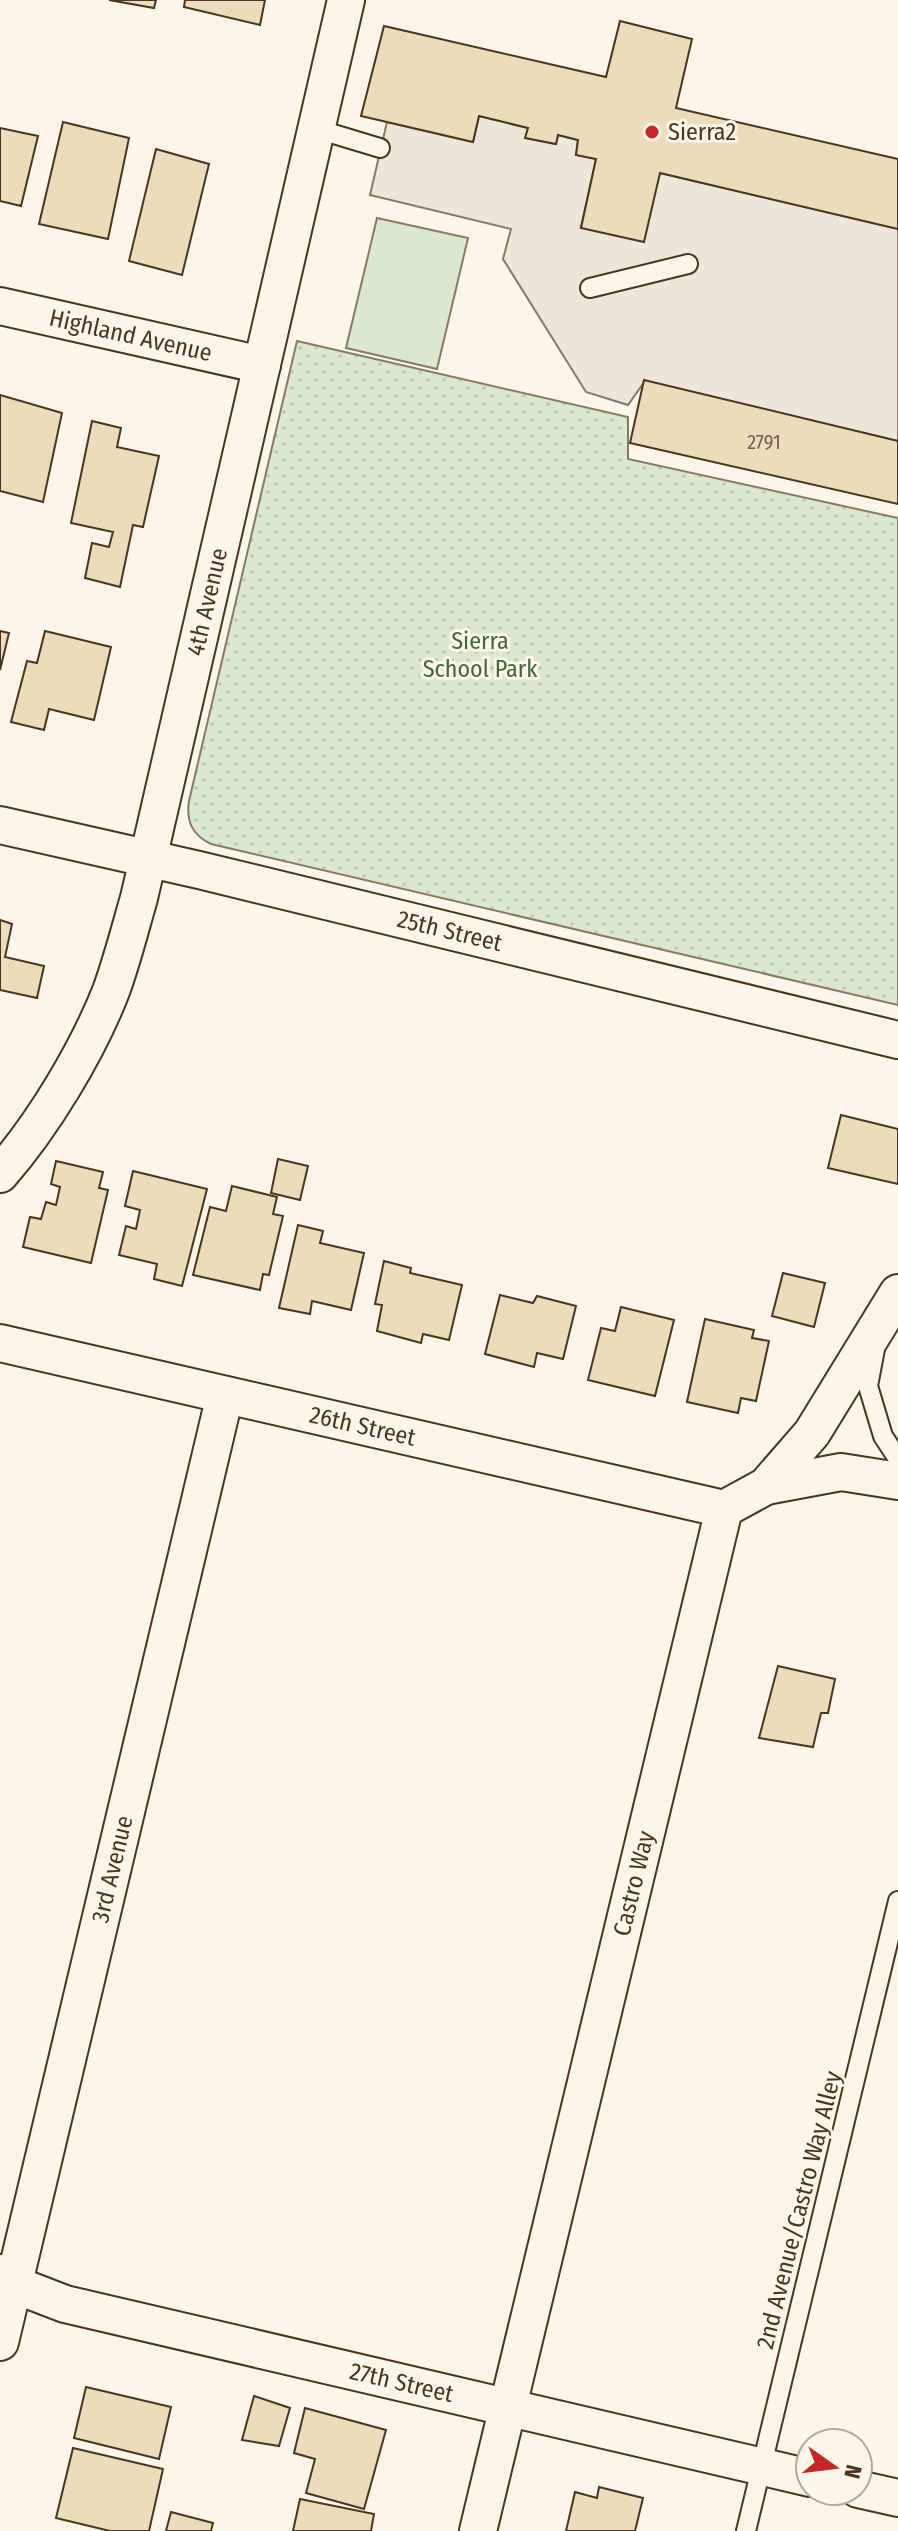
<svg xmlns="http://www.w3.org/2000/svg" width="898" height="2531" font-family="'Fira Sans Condensed',sans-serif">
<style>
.grass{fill:#dce7d0;stroke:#887966;stroke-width:2}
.park{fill:url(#park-dots);stroke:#887966;stroke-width:2}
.parking{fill:#ede7d9;stroke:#887966;stroke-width:2}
.building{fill:#ecdcbc;stroke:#4a3520;stroke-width:2}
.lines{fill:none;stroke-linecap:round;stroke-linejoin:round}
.lane-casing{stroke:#4a3520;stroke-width:22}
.street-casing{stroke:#4a3520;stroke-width:40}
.lane{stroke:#fbf6e9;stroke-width:18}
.street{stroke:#fbf6e9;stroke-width:36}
.poi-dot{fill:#c62828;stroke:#fbf6e9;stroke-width:3}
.labels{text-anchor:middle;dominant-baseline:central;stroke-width:6;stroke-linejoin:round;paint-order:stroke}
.number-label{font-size:20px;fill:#725f47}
.poi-label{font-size:24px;fill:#4a3520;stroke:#fbf6e9;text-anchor:start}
.street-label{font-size:24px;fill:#4a3520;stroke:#fbf6e9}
.park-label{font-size:24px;fill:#436837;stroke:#fbf6e9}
</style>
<defs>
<pattern id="park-dots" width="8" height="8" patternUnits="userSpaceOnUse" patternTransform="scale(2)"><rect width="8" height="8" fill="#dce7d0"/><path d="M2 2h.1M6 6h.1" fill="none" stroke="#bec7b2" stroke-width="1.8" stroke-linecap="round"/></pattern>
</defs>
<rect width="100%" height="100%" fill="#fbf6e9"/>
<path class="grass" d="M 377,218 L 468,238 L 437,369 L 346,348 Z"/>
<path class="park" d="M 297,341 L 628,417 L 628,459 L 898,518 L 898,1005 L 211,844 C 192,835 186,821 189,801 Z"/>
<path class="parking" d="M 479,116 L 528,128 L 526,138 L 556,144 L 558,135 L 578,140 L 576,155 L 596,159 L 581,227 L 660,173 L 898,229 L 898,441 L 645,381 L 628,405 L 586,392 L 503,259 L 511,229 L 370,195 L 387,122 L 473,142 Z"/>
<g class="building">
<path d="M 109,0 L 156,0 L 154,8 Z"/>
<path d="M 185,0 L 265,0 L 260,25 L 184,7 Z"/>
<path d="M 620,21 L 692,39 L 676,108 L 898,159 L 898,229 L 660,173 L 644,242 L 581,228 L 596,159 L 576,155 L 578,140 L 558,135 L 556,144 L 525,138 L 528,128 L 479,116 L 473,142 L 361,116 L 384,26 L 606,77 Z"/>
<path d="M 63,122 L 129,138 L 108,239 L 39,224 Z"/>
<path d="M 0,128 L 38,136 L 21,206 L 0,201 Z"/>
<path d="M 156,149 L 209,164 L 182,275 L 129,261 Z"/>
<path d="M 644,380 L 898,441 L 898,504 L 630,443 Z"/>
<path d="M 0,395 L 62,413 L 43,502 L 0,491 Z"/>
<path d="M 92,421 L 121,428 L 117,447 L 159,456 L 143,527 L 133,525 L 120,587 L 85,578 L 92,543 L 109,547 L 113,532 L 71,523 Z"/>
<path d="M 0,631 L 9,633 L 0,670 Z"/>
<path d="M 45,631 L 111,647 L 94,720 L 49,709 L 44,730 L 11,722 L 27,661 L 37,663 Z"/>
<path d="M 0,920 L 12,924 L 5,957 L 44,966 L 37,998 L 0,990 Z"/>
<path d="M 841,1115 L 898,1129 L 898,1184 L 828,1168 Z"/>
<path d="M 278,1159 L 308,1166 L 300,1200 L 271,1193 Z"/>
<path d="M 56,1161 L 103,1172 L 99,1188 L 108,1190 L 91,1263 L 23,1247 L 30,1217 L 41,1219 L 46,1202 L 56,1205 L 60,1187 L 51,1184 Z"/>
<path d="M 133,1171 L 207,1189 L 182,1286 L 154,1279 L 157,1264 L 119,1255 L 126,1226 L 136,1229 L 140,1210 L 125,1206 Z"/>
<path d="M 232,1186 L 277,1197 L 273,1214 L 283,1216 L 269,1275 L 263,1274 L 260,1290 L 193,1275 L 210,1207 L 226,1211 Z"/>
<path d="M 298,1225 L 323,1231 L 320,1243 L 364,1253 L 351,1310 L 312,1301 L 310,1314 L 279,1308 Z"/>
<path d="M 384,1261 L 411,1268 L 410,1273 L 462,1285 L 449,1340 L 423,1334 L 421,1343 L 377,1331 L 382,1305 L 375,1304 Z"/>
<path d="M 783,1273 L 825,1283 L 814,1327 L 772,1316 Z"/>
<path d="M 500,1295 L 533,1303 L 537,1296 L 576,1306 L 563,1359 L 537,1353 L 534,1367 L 485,1354 Z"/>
<path d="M 621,1307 L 674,1320 L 655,1396 L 588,1380 L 601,1328 L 615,1331 Z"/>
<path d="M 705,1319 L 754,1330 L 752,1338 L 769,1341 L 756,1401 L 741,1398 L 738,1413 L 687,1402 Z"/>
<path d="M 778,1666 L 835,1679 L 828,1713 L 821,1713 L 813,1747 L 759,1738 Z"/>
<path d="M 86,2387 L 171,2407 L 159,2459 L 74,2438 Z"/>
<path d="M 254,2396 L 290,2408 L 279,2446 L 242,2440 Z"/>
<path d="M 305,2408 L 386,2430 L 364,2509 L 306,2493 L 315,2459 L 294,2453 Z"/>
<path d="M 73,2448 L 163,2469 L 149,2531 L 110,2531 L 56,2518 Z"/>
<path d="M 599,2487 L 643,2498 L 635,2531 L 566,2531 L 575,2492 L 597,2498 Z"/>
<path d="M 300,2499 L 374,2514 L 371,2531 L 293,2531 Z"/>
<path d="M 171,2512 L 213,2523 L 211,2531 L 166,2531 Z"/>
</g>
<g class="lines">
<g class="lane-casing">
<g id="lane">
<path d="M 317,129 L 380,148"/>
<path d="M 590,288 L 688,264"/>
<path d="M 875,1349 L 868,1386 L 883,1436 L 898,1459"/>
<path d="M 746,2531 L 898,1901"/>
</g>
</g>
<g class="street-casing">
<g id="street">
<path id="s1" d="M 0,306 L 262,365"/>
<path id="s2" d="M 0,825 L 199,870 L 898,1040"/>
<path id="s3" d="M 0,1174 C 43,1125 87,1052 111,991 C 122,961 130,929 139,898 L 346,0"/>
<path id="s4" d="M 0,1343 L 724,1509"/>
<path d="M 766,1486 L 841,1472 L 898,1481"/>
<path id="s5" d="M 0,2273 L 26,2289 L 65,2304 L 810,2478"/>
<path id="s6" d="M 0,2342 L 225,1395"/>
<path d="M 858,2489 L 898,2498"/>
<path id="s7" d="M 478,2531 L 724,1509 L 766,1486 L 812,1433 L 898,1293"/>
</g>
</g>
<use href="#lane" class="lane"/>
<use href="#street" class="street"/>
</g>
<circle class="poi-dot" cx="652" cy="132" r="8"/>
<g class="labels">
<g class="number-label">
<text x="764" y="442">2791</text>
</g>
<g class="poi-label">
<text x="668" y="132">Sierra2</text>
</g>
<g class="street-label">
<text stroke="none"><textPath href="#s1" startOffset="134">Highland Avenue</textPath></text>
<text stroke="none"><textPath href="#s3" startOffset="616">4th Avenue</textPath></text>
<text stroke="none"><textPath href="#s2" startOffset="462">25th Street</textPath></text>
<text stroke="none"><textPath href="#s4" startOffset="372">26th Street</textPath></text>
<text stroke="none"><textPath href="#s6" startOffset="486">3rd Avenue</textPath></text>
<text stroke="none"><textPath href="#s7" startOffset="666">Castro Way</textPath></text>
<text transform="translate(799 2210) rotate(-76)">2nd Avenue/Castro Way Alley</text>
<text stroke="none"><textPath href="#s5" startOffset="418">27th Street</textPath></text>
</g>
<g class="park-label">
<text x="480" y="641">Sierra<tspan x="480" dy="28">School Park</tspan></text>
</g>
</g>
<g transform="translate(834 2467) rotate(104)"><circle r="38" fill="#fbf6e9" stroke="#b4a999" stroke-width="2"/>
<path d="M0-6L14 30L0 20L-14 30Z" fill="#c62828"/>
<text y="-12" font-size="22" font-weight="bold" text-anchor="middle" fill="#4a3520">N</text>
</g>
</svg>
